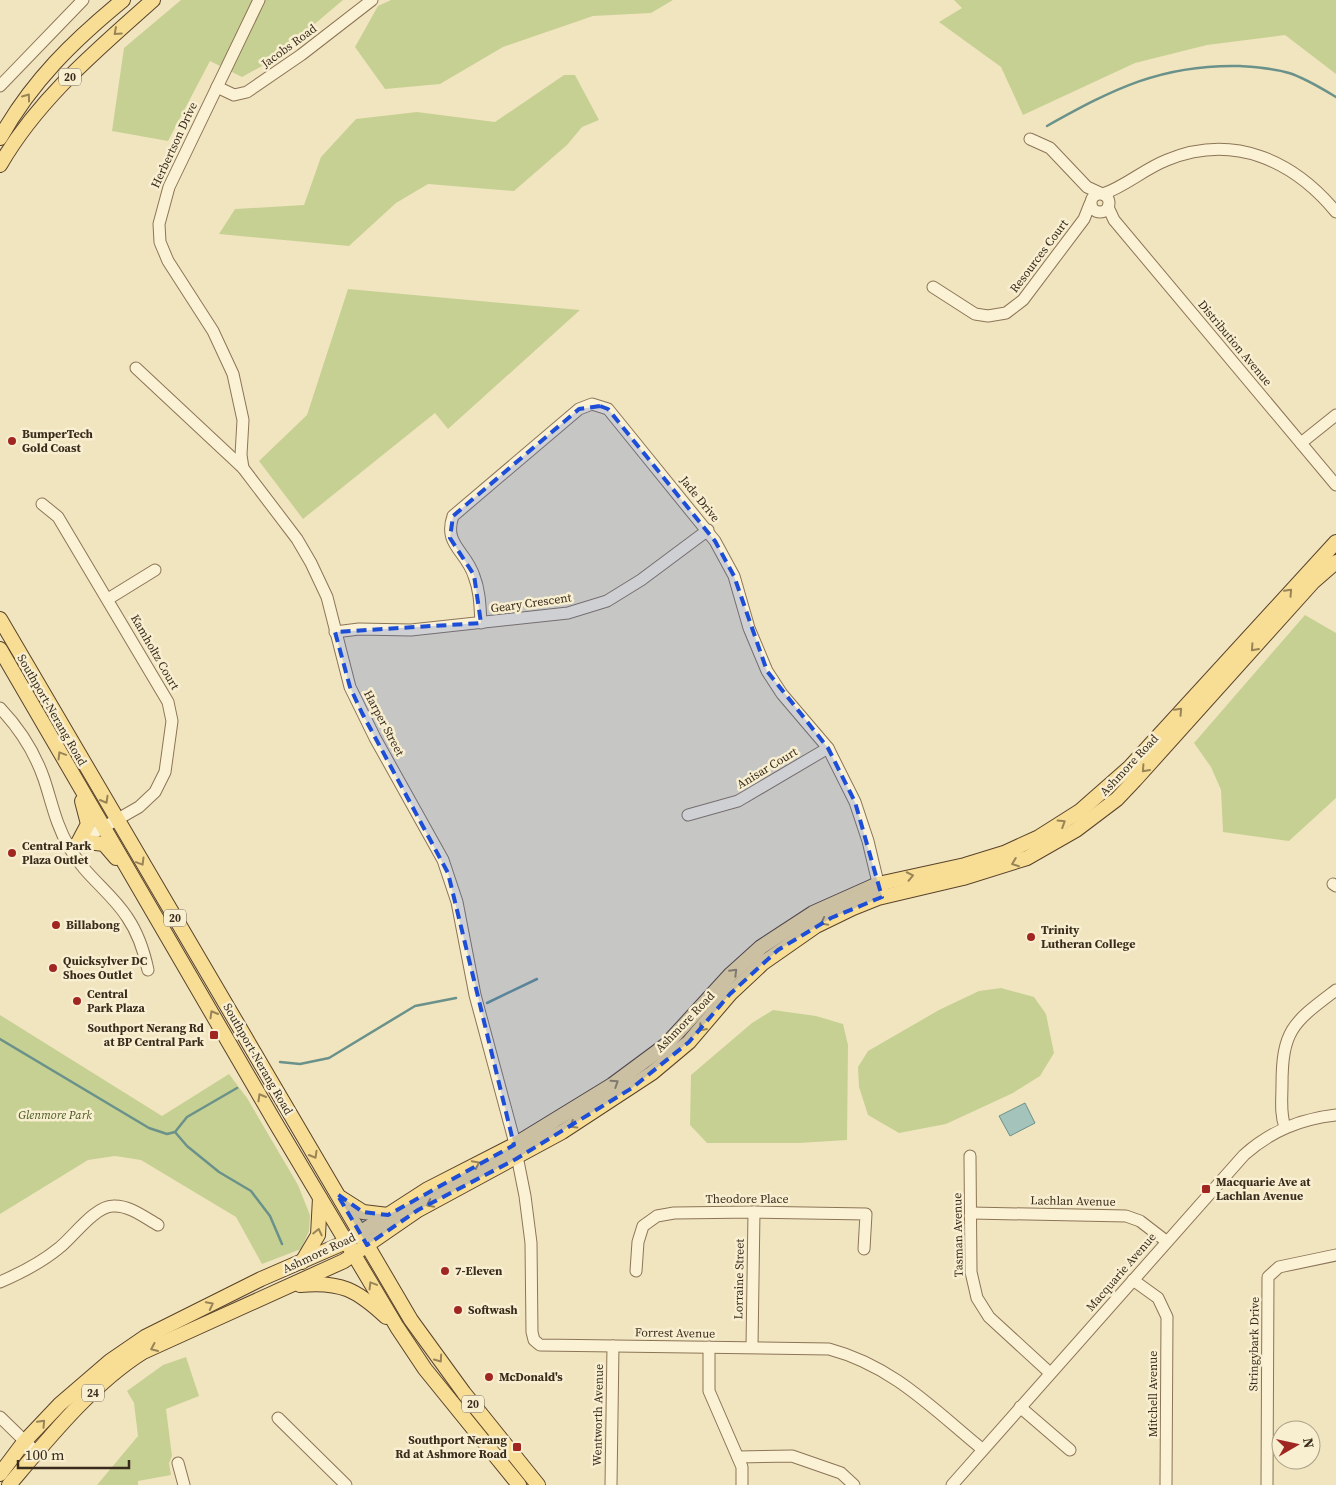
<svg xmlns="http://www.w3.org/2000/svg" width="1336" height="1485" font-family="'Source Serif 4',serif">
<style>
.green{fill:#c7d093}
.water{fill:#a3c3bb;stroke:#6a928a}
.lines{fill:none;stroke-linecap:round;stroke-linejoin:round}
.stream{stroke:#6a928a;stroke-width:2.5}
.minor-casing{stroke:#8c7556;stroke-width:13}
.major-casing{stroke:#59432b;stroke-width:16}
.minor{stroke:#fbf1d4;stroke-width:11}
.major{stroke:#f8dd95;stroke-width:14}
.oneway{stroke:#998458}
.marked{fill:#1d4ed8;fill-opacity:0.2;stroke:#1d4ed8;stroke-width:4;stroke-dasharray:10 6;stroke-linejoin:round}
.poi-dot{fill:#a02622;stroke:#f8eed0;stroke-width:2}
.labels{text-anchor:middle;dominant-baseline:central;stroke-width:5;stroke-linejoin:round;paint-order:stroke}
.shield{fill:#f8eed0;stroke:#736652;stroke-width:1}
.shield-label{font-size:11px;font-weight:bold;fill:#3a2c1c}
.street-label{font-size:12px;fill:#3a2c1c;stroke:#f8eed0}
.poi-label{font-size:12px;font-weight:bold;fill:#3a2c1c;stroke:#f8eed0;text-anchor:start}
.park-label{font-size:12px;font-style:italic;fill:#485921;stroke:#f8eed0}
</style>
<rect width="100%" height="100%" fill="#f1e5c0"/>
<g class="green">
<path d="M 181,0 L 343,0 L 271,61 L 242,77 L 210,61 L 168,141 L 112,131 L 124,48 Z"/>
<path d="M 391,0 L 673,0 L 651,13 L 593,16 L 503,47 L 440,84 L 385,89 L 355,47 L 378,6 Z"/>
<path d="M 954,0 L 1336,0 L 1336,74 L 1285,35 L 1207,45 L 1135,63 L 1023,115 L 1001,67 L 939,22 L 962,8 Z"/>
<path d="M 564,75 L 575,75 L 599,120 L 582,127 L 567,145 L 514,191 L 428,184 L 396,203 L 349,246 L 219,234 L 235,209 L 304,205 L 321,157 L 356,119 L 417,112 L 495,122 Z"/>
<path d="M 348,289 L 580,310 L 448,429 L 435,413 L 303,519 L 259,461 L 307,415 Z"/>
<path d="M 1305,615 L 1336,633 L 1336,798 L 1289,841 L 1223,832 L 1221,790 L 1211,767 L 1194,743 Z"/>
<path d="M 1001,988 L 1034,997 L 1046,1014 L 1054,1053 L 1040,1076 L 1013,1093 L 946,1124 L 899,1133 L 868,1115 L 859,1087 L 858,1067 L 868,1051 L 939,1010 L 979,991 Z"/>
<path d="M 773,1010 L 816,1016 L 843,1024 L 848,1045 L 847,1140 L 799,1143 L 707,1143 L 690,1125 L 691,1075 L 752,1023 Z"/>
<path d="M 0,1015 L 162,1116 L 229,1074 L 247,1098 L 298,1185 L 310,1215 L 309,1231 L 301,1249 L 262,1264 L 236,1217 L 141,1160 L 115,1156 L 88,1160 L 0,1214 Z"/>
<path d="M 186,1357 L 199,1396 L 166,1409 L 172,1456 L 169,1463 L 171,1475 L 138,1481 L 138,1485 L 97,1485 L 138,1436 L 134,1403 L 127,1391 L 163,1365 Z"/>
</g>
<path class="water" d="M 1025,1103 L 1035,1123 L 1010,1136 L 999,1116 Z"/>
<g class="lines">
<g class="stream">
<path d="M 1047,126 C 1113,89 1162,64 1240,66 C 1255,67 1274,68 1289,73 C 1305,78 1321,88 1336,97"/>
<path d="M 487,1003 L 537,979"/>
<path d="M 0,1039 L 149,1128 L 167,1134 L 175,1132 L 187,1117 L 237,1088"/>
<path d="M 280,1062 L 300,1064 L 329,1058 L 415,1006 L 456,998"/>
<path d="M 175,1132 L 187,1146 L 219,1172 L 251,1191 L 270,1216 L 282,1244"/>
</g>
<g class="minor-casing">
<g id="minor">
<path d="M 0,86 L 83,0"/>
<path d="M 217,87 L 234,95 L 247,92 L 301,55 L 372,0"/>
<path d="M 1030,139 L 1050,148 L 1087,187 L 1100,193"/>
<circle cx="1100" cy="203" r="9"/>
<path d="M 1103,194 C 1126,186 1144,169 1167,160 C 1233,133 1293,160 1336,212"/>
<path d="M 1108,207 L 1114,220 L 1336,485"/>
<path d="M 933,287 L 975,314 L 988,316 L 1006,313 L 1023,300 L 1084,219 L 1090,204"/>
<path d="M 136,368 L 243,468 L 297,539 L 311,563 L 327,597 L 350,687 L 375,738 L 443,860 L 457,902 L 475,995 L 513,1136 L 525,1196 L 531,1243 L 532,1332 L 534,1340 L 540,1345 L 829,1349 C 893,1366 933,1409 982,1449"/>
<path d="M 1301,443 L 1336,415"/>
<path d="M 243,468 L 241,455 L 243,420 L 233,374 L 213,331 L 168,261 L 160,242 L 159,224 L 169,187 L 259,0"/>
<path d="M 42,504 L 58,517 L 168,702 L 172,721 L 165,772 L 155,792 L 139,807 L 69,847"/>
<path d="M 108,599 L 155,570"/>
<path d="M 481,623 C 480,607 480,591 474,576 C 466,551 443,544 453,516 L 579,409 L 592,404 L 608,409 L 715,541 L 734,576 L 749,628 L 767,671 L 782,694 L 828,748 L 855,802 L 868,841 L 880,891"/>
<path d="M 335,632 L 359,629 L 411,630 L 568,613 L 607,601 L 641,580 L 708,530"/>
<path d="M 0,708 C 19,728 35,753 44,779 C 52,803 56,825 69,847 C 85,876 111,892 127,917 C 138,933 144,951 148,970"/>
<path d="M 688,815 L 738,801 L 828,748"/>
<path d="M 1333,884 L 1336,886"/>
<path d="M 1285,1127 C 1280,1114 1282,1099 1282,1085 C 1282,1029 1294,1022 1336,990"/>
<path d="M 970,1156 L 971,1272 L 977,1298 L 989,1317 L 1050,1373"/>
<path d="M 971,1213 L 1126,1216 L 1140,1221 L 1166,1241"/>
<path d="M 636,1271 L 638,1242 L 643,1226 L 657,1216 L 674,1213 L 754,1212 L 866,1214 L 864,1249"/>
<path d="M 1133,1280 L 1158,1298 L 1167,1317 L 1166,1485"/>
<path d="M 0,1282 C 21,1273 42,1262 59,1248 C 73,1237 95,1206 113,1206 C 129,1205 144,1217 158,1225"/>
<path d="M 709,1347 L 709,1391 L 742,1467 L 742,1485"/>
<path d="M 752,1347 L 754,1212"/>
<path d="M 1020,1407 L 1070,1450"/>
<path d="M 0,1417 L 37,1453"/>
<path d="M 278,1418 L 346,1485"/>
<path d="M 738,1457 L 792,1456 L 841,1473 L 854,1485"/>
<path d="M 178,1463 L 184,1485"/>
<path d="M 611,1485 L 613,1346"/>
<path d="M 952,1485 L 1244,1155 C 1271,1131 1300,1119 1336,1115"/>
<path d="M 1267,1485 L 1268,1277 L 1279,1267 L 1336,1255"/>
</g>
</g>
<g class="major-casing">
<g id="major">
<path d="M 0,138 C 32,81 73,41 123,0"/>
<path d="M 0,165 C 38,99 97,50 153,0"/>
<path d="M 0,619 L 411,1320 L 464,1393 L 538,1485"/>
<path d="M 0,649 L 275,1122 L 397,1327 L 425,1369 L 519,1485"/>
<path d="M 82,801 L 88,824 L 79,841 L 104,844 L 116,858"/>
<path d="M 341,1198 L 363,1212 L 388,1215"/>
<path d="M 302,1262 L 318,1235 L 320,1198"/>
<path d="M 300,1285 C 341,1281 357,1290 386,1317"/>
<path d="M 0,1474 L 24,1442 L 60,1404 L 110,1361 L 145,1337 L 261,1279 L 346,1242 L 428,1189 L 514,1145 L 612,1085 L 666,1045 L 730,975 L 761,947 L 813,913 L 878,884 L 965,865 L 1004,853 L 1039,837 L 1080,811 L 1130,767 L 1336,542"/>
<path d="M 9,1485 C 48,1439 92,1384 143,1352 L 344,1261 L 418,1210 L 562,1132 L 652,1073 L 689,1042 L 730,994 L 763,963 L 816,926 L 853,908 L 878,898 L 963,878 L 1027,858 L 1076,830 L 1117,799 L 1135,780 L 1313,582 L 1336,562"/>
</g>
</g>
<use href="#minor" class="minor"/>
<use href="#major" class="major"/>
</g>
<defs><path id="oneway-chevron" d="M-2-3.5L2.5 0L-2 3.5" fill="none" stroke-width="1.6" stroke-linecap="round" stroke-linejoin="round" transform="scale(1.25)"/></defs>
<g class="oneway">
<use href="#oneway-chevron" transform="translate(117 32) rotate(138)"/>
<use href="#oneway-chevron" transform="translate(27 97) rotate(-54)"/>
<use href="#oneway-chevron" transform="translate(1289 592) rotate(-47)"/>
<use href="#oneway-chevron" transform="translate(1254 648) rotate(132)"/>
<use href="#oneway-chevron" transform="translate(1179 711) rotate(-47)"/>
<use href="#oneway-chevron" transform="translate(61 755) rotate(-121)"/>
<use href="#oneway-chevron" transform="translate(1145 769) rotate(132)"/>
<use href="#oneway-chevron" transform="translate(105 800) rotate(60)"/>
<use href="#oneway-chevron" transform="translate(1062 823) rotate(-32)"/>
<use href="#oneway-chevron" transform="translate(141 862) rotate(59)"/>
<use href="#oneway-chevron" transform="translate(1015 863) rotate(159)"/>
<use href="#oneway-chevron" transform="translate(910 876) rotate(-12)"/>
<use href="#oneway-chevron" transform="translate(824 922) rotate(152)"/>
<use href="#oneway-chevron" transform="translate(734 972) rotate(-45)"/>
<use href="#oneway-chevron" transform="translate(213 1014) rotate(-120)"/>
<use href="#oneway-chevron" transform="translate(702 1028) rotate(131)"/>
<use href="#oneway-chevron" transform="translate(615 1083) rotate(-33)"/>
<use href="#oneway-chevron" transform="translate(261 1097) rotate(-120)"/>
<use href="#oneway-chevron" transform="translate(573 1125) rotate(148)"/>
<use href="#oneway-chevron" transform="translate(314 1155) rotate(60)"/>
<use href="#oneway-chevron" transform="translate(476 1164) rotate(-27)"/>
<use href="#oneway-chevron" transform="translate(430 1204) rotate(152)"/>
<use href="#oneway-chevron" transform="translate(318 1232) rotate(-77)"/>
<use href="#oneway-chevron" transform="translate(372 1285) rotate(-121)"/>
<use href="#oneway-chevron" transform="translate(210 1305) rotate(-27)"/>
<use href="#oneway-chevron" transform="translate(154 1348) rotate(156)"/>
<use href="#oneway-chevron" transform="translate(439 1359) rotate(55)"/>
<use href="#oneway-chevron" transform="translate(42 1423) rotate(-47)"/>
</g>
<path class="marked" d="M 600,406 L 608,409 L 715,541 L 734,576 L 767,671 L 828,748 L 855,802 L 882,897 L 831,918 L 778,950 L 730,994 L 689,1042 L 632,1088 L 516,1159 L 418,1210 L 367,1245 L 337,1194 L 363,1212 L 388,1215 L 514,1145 L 448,873 L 362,713 L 350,687 L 335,632 L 481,623 L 474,575 L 450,538 L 453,516 L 579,409 Z"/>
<g class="poi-dot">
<circle cx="12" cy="441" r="5"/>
<circle cx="12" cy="853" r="5"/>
<circle cx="56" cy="925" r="5"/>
<circle cx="1031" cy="937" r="5"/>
<circle cx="53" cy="968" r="5"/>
<circle cx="77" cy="1001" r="5"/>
<rect x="209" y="1030" width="10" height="10" rx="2.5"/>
<rect x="1201" y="1184" width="10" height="10" rx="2.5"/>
<circle cx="445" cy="1271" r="5"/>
<circle cx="458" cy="1310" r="5"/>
<circle cx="489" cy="1377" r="5"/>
<rect x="512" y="1442" width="10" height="10" rx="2.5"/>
</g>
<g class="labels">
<g class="shield">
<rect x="59" y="68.5" width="22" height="17" rx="4"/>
<rect x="164" y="909.5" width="22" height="17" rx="4"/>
<rect x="82" y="1384.5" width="22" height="17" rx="4"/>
<rect x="462" y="1395.5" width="22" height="17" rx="4"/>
</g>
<g class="shield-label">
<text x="70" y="77">20</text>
<text x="175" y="918">20</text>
<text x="93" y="1393">24</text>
<text x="473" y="1404">20</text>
</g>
<g class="street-label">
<text transform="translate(289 46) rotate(-36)">Jacobs Road</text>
<text transform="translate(174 145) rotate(-65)">Herbertson Drive</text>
<text transform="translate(1039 256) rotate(-53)">Resources Court</text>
<text transform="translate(1235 343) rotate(50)">Distribution Avenue</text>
<text transform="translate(700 499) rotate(51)">Jade Drive</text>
<text transform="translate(531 603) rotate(-8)">Geary Crescent</text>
<text transform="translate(155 652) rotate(60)">Kamholtz Court</text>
<text transform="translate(52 710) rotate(60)">Southport-Nerang Road</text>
<text transform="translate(384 723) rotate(62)">Harper Street</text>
<text transform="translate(1129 765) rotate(-47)">Ashmore Road</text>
<text transform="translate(767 768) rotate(-31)">Anisar Court</text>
<text transform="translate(685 1022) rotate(-46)">Ashmore Road</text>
<text transform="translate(258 1059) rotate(60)">Southport-Nerang Road</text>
<text x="747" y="1199">Theodore Place</text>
<text transform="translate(1073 1201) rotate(1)">Lachlan Avenue</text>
<text transform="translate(958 1235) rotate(-91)">Tasman Avenue</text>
<text transform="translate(319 1253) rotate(-25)">Ashmore Road</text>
<text transform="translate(1121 1272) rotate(-49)">Macquarie Avenue</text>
<text transform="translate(739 1279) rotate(-89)">Lorraine Street</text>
<text transform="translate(675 1333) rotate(1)">Forrest Avenue</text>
<text transform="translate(1254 1344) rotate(-89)">Stringybark Drive</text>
<text transform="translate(1153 1394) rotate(-90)">Mitchell Avenue</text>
<text transform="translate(598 1415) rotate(-89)">Wentworth Avenue</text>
</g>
<g class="poi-label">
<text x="22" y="434">BumperTech<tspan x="22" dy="14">Gold Coast</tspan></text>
<text x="22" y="846">Central Park<tspan x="22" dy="14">Plaza Outlet</tspan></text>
<text x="66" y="925">Billabong</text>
<text x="1041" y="930">Trinity<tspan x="1041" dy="14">Lutheran College</tspan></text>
<text x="63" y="961">Quicksylver DC<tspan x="63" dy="14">Shoes Outlet</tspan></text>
<text x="87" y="994">Central<tspan x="87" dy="14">Park Plaza</tspan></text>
<text x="204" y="1028" text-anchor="end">Southport Nerang Rd<tspan x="204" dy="14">at BP Central Park</tspan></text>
<text x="1216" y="1182">Macquarie Ave at<tspan x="1216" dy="14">Lachlan Avenue</tspan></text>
<text x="455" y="1271">7-Eleven</text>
<text x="468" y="1310">Softwash</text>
<text x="499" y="1377">McDonald's</text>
<text x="507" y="1440" text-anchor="end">Southport Nerang<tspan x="507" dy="14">Rd at Ashmore Road</tspan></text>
</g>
<g class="park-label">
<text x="55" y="1115">Glenmore Park</text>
</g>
</g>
<g transform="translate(1296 1445) rotate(81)"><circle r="24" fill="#f8eed0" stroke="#aca088"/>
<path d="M0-4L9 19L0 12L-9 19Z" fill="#a02622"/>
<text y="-8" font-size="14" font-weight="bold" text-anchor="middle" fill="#3a2c1c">N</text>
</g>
<path d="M18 1460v8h111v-8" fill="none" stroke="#3a2c1c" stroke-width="2.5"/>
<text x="25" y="1460" font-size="15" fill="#3a2c1c" stroke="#f8eed0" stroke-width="4" paint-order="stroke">100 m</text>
</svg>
